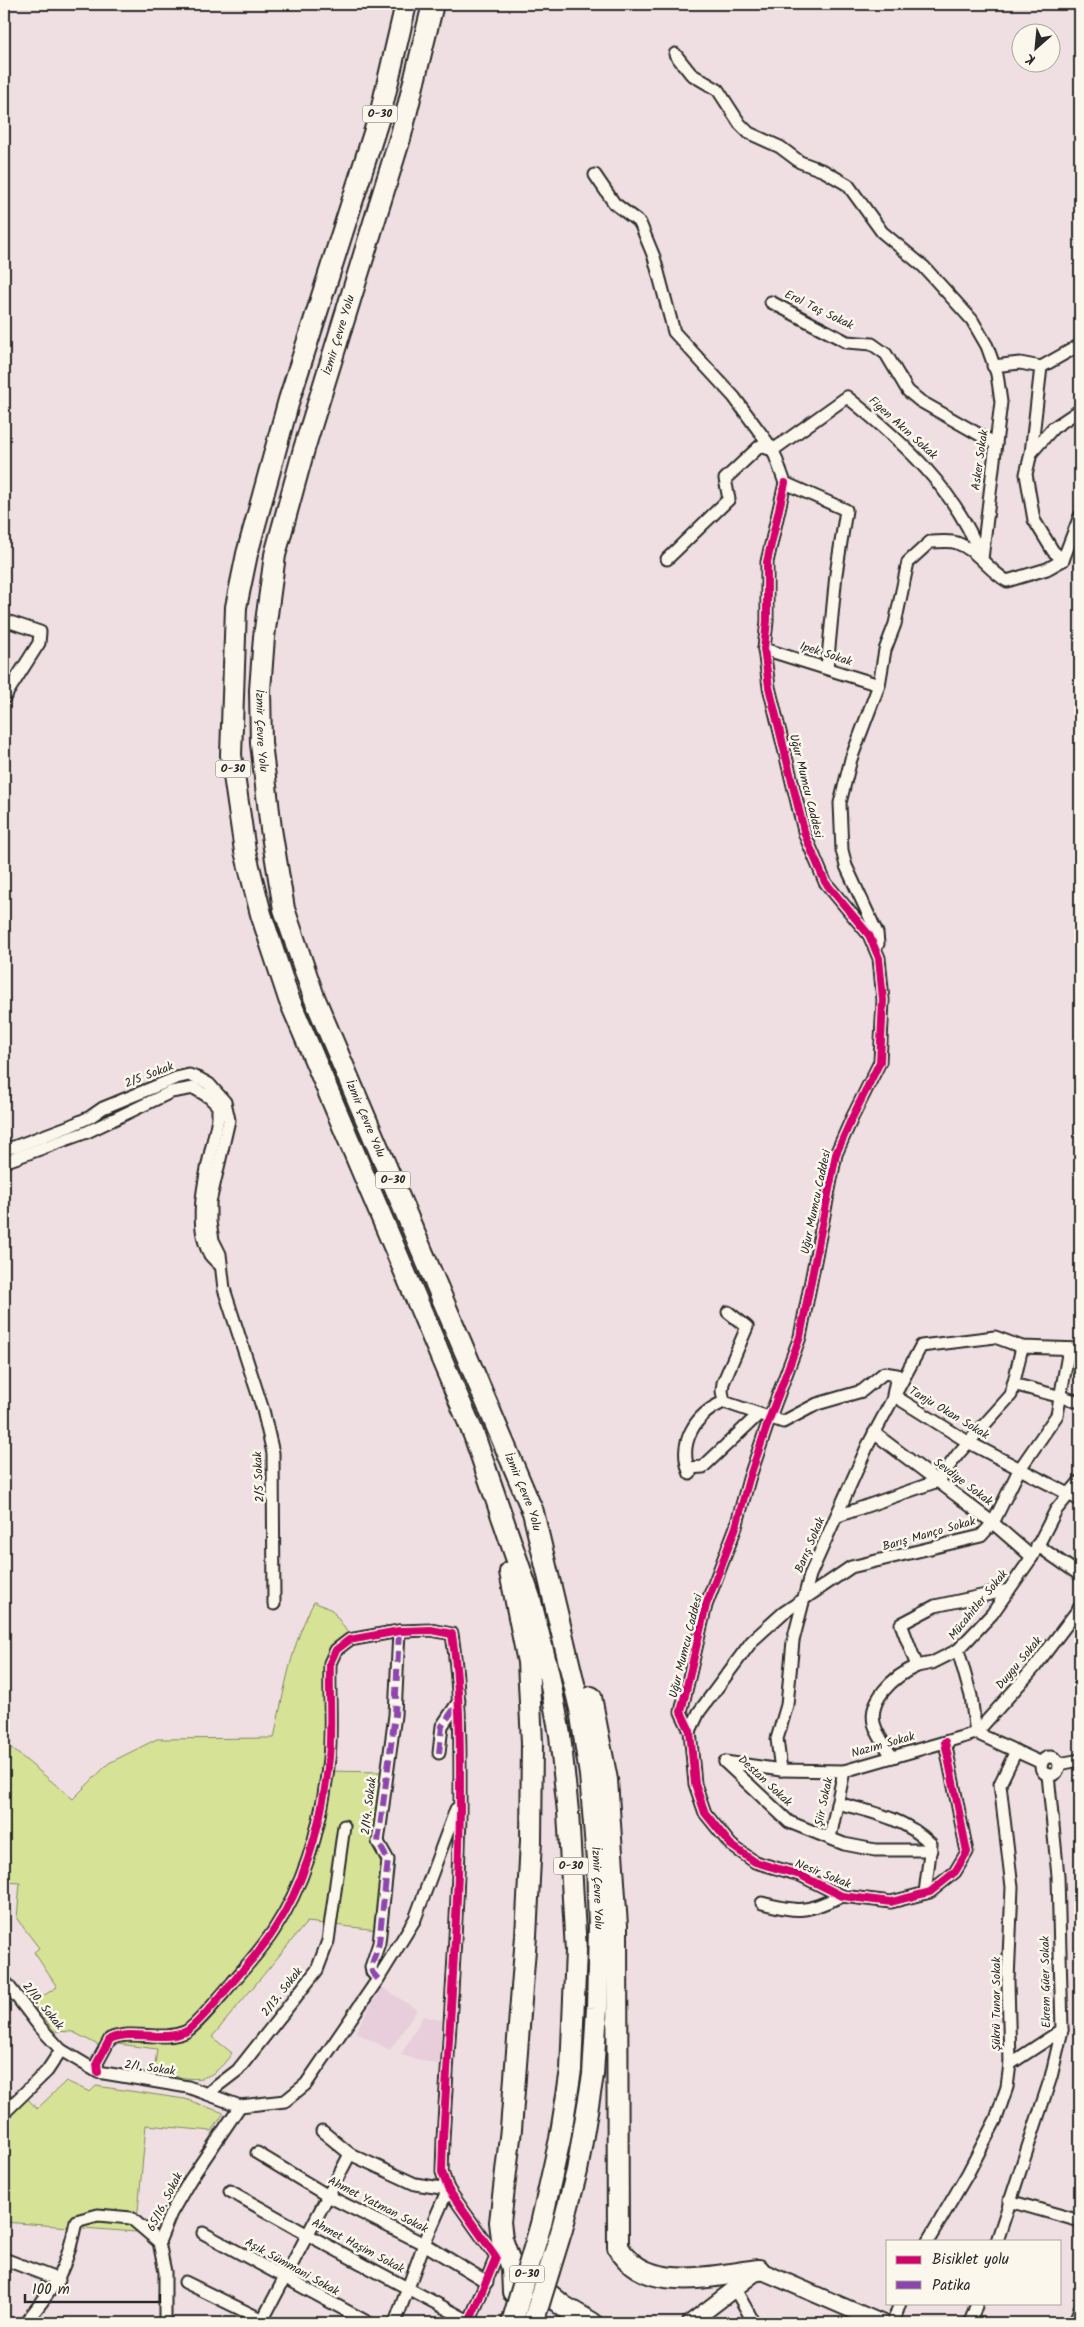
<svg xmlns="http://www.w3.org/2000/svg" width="1084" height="2327" font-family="Kalam,sans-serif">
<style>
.built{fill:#e7ceda}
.green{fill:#d6e396;stroke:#808760}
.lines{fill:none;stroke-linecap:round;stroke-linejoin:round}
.minor-casing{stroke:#2b2b2b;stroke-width:15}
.secondary-casing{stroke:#2b2b2b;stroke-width:19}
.motorway-casing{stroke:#2b2b2b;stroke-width:24}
.minor{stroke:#fbf7ec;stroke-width:11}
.secondary{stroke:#fbf7ec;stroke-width:15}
.motorway{stroke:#fbf7ec;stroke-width:20}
.motorway-bridge-casing{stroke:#2b2b2b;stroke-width:24;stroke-linecap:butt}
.motorway-bridge{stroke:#fbf7ec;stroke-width:20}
.quiet{stroke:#8e44ad;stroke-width:6;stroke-dasharray:12 6;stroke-linecap:butt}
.cycleway-casing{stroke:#fbf7ec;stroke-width:11}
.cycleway{stroke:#d6006c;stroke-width:8}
.labels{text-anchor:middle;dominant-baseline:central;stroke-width:5;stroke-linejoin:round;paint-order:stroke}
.shield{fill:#fbf7ec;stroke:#696865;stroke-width:1}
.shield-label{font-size:11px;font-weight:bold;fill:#2b2b2b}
.street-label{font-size:12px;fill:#2b2b2b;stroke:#fbf7ec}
</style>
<rect width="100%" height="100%" fill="#efdfe2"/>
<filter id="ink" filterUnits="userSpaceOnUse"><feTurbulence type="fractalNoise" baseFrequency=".02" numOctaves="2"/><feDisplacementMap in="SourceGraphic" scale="10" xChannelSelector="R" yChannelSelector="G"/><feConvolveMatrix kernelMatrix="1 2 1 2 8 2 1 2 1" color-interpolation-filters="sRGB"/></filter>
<g filter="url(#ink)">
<g class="built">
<path d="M 382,1987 L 417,2010 L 390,2050 L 355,2032 Z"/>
<path d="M 423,2016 L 442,2020 L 439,2065 L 401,2055 Z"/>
</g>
<g class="green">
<path d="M 314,1602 L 332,1610 L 348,1633 L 333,1647 L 326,1664 L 323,1771 L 386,1772 L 378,1930 L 307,1922 L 212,2037 L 232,2053 C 207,2089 193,2078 154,2073 L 157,2049 L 110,2043 L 100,2046 L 73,2032 L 54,2031 L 32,2003 L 57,1987 L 34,1952 L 39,1948 L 17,1919 L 20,1883 L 4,1882 L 4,1742 L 73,1799 L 109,1763 L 157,1739 L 274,1738 C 284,1692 291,1644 314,1602 Z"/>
<path d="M 66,2081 L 90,2092 L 96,2086 L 185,2099 L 224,2113 L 212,2131 L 146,2125 L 136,2232 L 4,2222 L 4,2118 L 26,2097 L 37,2109 Z"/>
</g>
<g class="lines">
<g class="minor-casing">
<g id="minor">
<path d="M 675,54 L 691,74 L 718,90 L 740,124 L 749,133 L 780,147 L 800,162 L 824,171 L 848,185 L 882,232 L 924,267 L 972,320 L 987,346 L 997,374 L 1001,402 L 982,559"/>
<path d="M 595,175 L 614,203 L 640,223 L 654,257 L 674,332 L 734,397 L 773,450 L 785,483 L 846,510 L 836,574 L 827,668"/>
<path d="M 771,302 L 847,342 L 872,344 L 886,354 L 908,391 L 920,401 L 996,444"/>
<path d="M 993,366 L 1020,363 L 1041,367 L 1031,453 L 1026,474 L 1034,520 L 1053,551 L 1063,560"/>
<path d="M 1041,367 L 1080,345"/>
<path d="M 1031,453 L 1053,428 L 1080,410"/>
<path d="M 785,483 L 767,562 L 767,621 L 764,649 L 769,687 L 805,835 L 825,882 L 869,935 L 879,958 L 883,1000 L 880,1062 L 852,1118 L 836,1154 L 800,1337 L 770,1417 L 749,1479 L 736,1527 L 706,1605 L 681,1712 L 690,1731 L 695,1784 L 705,1813 L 731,1845 L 755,1862 L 800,1875 L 842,1896 L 891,1902 L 930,1892 L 955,1872 L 967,1852 L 945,1742"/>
<path d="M 667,559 L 729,499 L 725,479 L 760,446 L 773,450 L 847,397 C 902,441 956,489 981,557"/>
<path d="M 1063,560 L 1080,516"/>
<path d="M 4,620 L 40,632 L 39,643 L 4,698"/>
<path d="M 764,649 L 879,685"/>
<path d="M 878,944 L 877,933 L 846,866 L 842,850 L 840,803 L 851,759 L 879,685 L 885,650 L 895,624 L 908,562 L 930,542 C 938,542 950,540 957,543 C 977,550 989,571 1007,581 L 1047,569 L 1063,560"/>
<path d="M 4,1148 L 14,1147 L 70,1126 L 90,1117 L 103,1108 L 176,1078 L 189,1075 L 200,1079 L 209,1084 L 225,1102 L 229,1120 L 210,1202 L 210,1222 L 213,1240 L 220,1254 L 224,1289 L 263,1410 L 273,1453 L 274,1604"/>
<path d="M 4,1162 L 87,1132 L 171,1092 L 194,1088 L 209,1097 L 218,1106 L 218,1118 C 211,1158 189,1218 210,1255 C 213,1259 218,1263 221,1266"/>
<path d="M 728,1312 L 747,1327 L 723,1383 L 722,1391 L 724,1402 L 783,1422 L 817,1404 L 862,1391 L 884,1373 L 897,1375 L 893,1395 L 968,1442 L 1080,1500"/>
<path d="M 1013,1384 L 1080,1402"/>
<path d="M 874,1433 L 993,1523 L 1032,1557"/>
<path d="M 688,1468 L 703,1467 L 759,1414"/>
<path d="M 690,1474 C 677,1443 695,1414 724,1402"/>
<path d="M 838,1516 L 938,1481 L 958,1454 L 1011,1395 L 1022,1347"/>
<path d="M 1037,1545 L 1080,1575"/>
<path d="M 958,1650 L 932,1663 L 917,1666 L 901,1624 L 935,1606 L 1009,1590"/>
<path d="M 690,1731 L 699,1712 L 752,1641 L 783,1613 L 832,1580 L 851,1567 L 981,1536 L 993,1523 L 1019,1470 L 1057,1415 L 1069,1349"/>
<path d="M 976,1733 L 971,1696 L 958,1650 L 992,1614 L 1032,1557 L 1056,1510 L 1080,1481"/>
<path d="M 976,1733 L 1034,1668 L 1080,1607"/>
<path d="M 439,1753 L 442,1726 L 459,1701"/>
<path d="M 892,1757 C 887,1748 880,1739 876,1729 C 864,1702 894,1676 917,1666"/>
<circle cx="1050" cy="1766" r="9"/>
<path d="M 725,1762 L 781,1770 L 844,1771 L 976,1733 L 1042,1763"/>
<path d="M 725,1762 L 789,1822 L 844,1844 L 875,1850 L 931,1850"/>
<path d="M 1059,1764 L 1080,1760"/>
<path d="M 781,1770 L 777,1739 L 787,1705 L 793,1641 L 810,1575 L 868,1445 L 921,1346 L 995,1337 L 1022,1347 L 1080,1349"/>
<path d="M 837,1803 C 872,1812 905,1818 931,1844 L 925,1893"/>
<path d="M 830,1838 L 844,1771"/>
<path d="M 762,1903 C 802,1913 804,1912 842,1896"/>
<path d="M 378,1979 L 372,1972 L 371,1967 L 379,1943 L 388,1860 L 378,1842 L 395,1715 L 399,1631"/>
<path d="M 4,1980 L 39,2026 L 61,2050 L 98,2072 L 188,2087 L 240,2106 L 285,2101 L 306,2084 L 378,1979 L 415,1919 L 456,1809"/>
<path d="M 1010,2064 L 1062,2030"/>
<path d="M 98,2072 L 97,2063 L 110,2039 C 133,2029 161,2042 185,2032 C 195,2028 223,1993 232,1983 C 246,1966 262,1949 274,1930 C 307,1880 323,1817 329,1758 C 332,1727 329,1695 330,1663 L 336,1650 L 349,1640 L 399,1631 L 431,1630 L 452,1634 C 461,1693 460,1752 460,1811 C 458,1921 449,2030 443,2140 L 442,2172 L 448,2189 L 496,2257 L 469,2323"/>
<path d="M 208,2093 L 238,2070 L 317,1970 L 328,1941 L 344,1826"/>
<path d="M 4,2113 L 47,2071 L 61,2050"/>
<path d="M 322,2131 L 350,2154 L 415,2184 L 448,2189"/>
<path d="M 257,2153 L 328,2196 L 424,2244 L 487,2282"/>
<path d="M 230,2191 L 308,2235 L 473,2323"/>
<path d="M 1009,2201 L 1080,2221"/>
<path d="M 203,2233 L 369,2323"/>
<path d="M 928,2241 L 968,2173 L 996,2119 L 1007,2087 L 1010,2064 L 1008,1980 L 1012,1887 L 1000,1784 L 1016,1751"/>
<path d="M 997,2241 L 1051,2077 L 1062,2030 L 1058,1876 L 1048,1775"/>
<path d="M 4,2259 L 59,2280"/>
<path d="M 185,2282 L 269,2323"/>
<path d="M 735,2289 L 754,2323"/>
<path d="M 25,2323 C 56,2286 67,2269 76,2221 L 98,2215 L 131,2218 L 159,2242"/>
<path d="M 165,2323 L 165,2272 L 159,2242 L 171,2213 L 190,2180 L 240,2106"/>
<path d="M 261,2323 L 350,2154"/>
<path d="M 395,2323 L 424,2244 L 448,2189"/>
<path d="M 893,2323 L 900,2303"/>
<path d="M 970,2323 L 977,2303"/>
<path d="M 1075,2323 L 1080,2308"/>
</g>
</g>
<g class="secondary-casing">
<path id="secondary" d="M 690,2323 L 759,2270 L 882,2323"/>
</g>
<g class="motorway-casing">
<g id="motorway">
<path d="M 406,4 L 381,111 L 289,400 L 247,554 L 236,607 L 231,755 L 245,851 L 261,914 L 289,999 L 474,1435 L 530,1598 L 549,1675 L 560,1735 L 568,1812 L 576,1951 L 571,2070 L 560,2139 L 541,2224"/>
<path id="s1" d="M 433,4 L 401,135 L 304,449 L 275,555 L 264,637 L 260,690 L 261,743 L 271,829 L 284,909 L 314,997 L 533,1512 L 580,1709 L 590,1775 L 597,1861 L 599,1928 L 597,2008 L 593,2075 L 577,2171 L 562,2229"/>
<path d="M 510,1572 L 528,1662 L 532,1743 L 531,1841 L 526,1936 L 511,2129 L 500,2222 L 502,2239 L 512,2268 L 513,2292"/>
<path d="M 591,1697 L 607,1780 L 617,1926 L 618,2247 C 645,2295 714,2275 759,2270"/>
<path d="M 532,2280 L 563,2306 L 592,2323"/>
</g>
</g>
<use href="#minor" class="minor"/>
<use href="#secondary" class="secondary"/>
<use href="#motorway" class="motorway"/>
<g class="motorway-bridge-casing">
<g id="motorway-bridge">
<path d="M 512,2323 L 541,2224"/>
<path d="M 533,2323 L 562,2229"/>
</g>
</g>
<use href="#motorway-bridge" class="motorway-bridge"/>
<g class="quiet">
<path d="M 439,1753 L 442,1726 L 458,1703"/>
<path d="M 378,1979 L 372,1972 L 371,1967 L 379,1943 L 388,1860 L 378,1842 L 395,1715 L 399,1631"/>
</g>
<g class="cycleway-casing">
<g id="cycleway">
<path d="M 785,483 L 767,562 L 767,621 L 764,649 L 769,687 L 805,835 L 825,882 L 869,935 L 879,958 L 883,1000 L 880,1062 L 852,1118 L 836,1154 L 800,1337 L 770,1417 L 749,1479 L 736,1527 L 706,1605 L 681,1712 L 690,1731 L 695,1784 L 705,1813 L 731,1845 L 755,1862 L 800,1875 L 842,1896 L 891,1902 L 930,1892 L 955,1872 L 967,1852 L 945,1742"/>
<path d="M 98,2072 L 97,2063 L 110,2039 C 133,2029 161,2042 185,2032 C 195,2028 223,1993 232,1983 C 246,1966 262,1949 274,1930 C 307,1880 323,1817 329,1758 C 332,1727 329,1695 330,1663 L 336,1650 L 349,1640 L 399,1631 L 431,1630 L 452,1634 C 461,1693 460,1752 460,1811 C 458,1921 449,2030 443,2140 L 442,2172 L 448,2189 L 496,2257 L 469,2323"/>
</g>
</g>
<use href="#cycleway" class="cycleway"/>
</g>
</g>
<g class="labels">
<g class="shield">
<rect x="362.5" y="105.5" width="35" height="17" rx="4"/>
<rect x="215.5" y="760.5" width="35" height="17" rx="4"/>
<rect x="375.5" y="1171.5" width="35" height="17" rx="4"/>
<rect x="553.5" y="1857.5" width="35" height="17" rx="4"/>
<rect x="509.5" y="2265.5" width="35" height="17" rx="4"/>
</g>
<g class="shield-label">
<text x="380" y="114">O-30</text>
<text x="233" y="769">O-30</text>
<text x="393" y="1180">O-30</text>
<text x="571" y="1866">O-30</text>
<text x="527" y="2274">O-30</text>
</g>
<g class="street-label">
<text transform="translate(819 310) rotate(26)">Erol Taş Sokak</text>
<text transform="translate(339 335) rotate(-73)">İzmir Çevre Yolu</text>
<text transform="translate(903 428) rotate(42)">Figen Akın Sokak</text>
<text transform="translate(980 460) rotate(-82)">Asker Sokak</text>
<text transform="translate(826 654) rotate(18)">Ipek Sokak</text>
<text stroke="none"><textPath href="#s1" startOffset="750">İzmir Çevre Yolu</textPath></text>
<text transform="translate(806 786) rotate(76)">Uğur Mumcu Caddesi</text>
<text transform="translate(149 1075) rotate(-21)">2/5 Sokak</text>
<text stroke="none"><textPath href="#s1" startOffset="1155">İzmir Çevre Yolu</textPath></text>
<text transform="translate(816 1202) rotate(-78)">Uğur Mumcu Caddesi</text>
<text transform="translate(949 1413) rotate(31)">Tanju Okan Sokak</text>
<text transform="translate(259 1477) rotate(-93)">2/5 Sokak</text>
<text transform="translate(963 1482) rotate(37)">Sevdiye Sokak</text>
<text stroke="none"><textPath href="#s1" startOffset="1560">İzmir Çevre Yolu</textPath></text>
<text transform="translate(929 1534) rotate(-16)">Barış Manço Sokak</text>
<text transform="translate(810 1545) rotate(-67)">Barış Sokak</text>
<text transform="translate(978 1605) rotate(-51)">Mücahitler Sokak</text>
<text transform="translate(686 1646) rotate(-76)">Uğur Mumcu Caddesi</text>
<text transform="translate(1019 1663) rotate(-50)">Duygu Sokak</text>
<text transform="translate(883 1745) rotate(-16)">Nazım Sokak</text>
<text transform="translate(765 1781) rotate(43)">Destan Sokak</text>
<text transform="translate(824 1802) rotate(-78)">Şiir Sokak</text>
<text transform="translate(369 1806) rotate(-83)">2/14. Sokak</text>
<text transform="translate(823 1874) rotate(22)">Nesir Sokak</text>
<text stroke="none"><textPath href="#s1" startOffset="1965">İzmir Çevre Yolu</textPath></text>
<text transform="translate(1046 1982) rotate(-91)">Ekrem Güer Sokak</text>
<text transform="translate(282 1992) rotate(-52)">2/13. Sokak</text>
<text transform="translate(996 2004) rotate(-90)">Şükrü Tunar Sokak</text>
<text transform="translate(43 2006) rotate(51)">2/10. Sokak</text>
<text transform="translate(150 2068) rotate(8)">2/1. Sokak</text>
<text transform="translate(165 2202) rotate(-63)">65/16. Sokak</text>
<text transform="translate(378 2205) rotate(27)">Ahmet Yatman Sokak</text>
<text transform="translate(358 2246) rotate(28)">Ahmet Haşim Sokak</text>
<text transform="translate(292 2267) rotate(29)">Aşık Sümmani Sokak</text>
</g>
</g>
<rect width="1084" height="2327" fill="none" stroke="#fbf7ec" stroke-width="20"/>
<rect x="10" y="10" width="1064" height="2307" fill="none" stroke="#2b2b2b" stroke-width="2" filter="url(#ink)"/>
<rect x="886" y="2240" width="175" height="65" fill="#fbf7ec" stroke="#a8a59f"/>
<rect x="896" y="2256" width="25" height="8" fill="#d6006c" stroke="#a8a59f"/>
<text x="932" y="2264" font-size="15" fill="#2b2b2b">Bisiklet yolu</text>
<rect x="896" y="2281" width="25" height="8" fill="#8e44ad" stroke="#a8a59f"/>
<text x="932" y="2290" font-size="15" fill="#2b2b2b">Patika</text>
<g transform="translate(1036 48) rotate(207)"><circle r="24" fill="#fbf7ec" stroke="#a8a59f"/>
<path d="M0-4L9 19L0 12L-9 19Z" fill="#2b2b2b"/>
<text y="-8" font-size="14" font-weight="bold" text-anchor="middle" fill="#2b2b2b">K</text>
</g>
<path d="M25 2294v8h135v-8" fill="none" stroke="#2b2b2b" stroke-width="2.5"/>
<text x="32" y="2294" font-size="15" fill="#2b2b2b" stroke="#fbf7ec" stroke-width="4" paint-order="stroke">100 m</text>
</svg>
